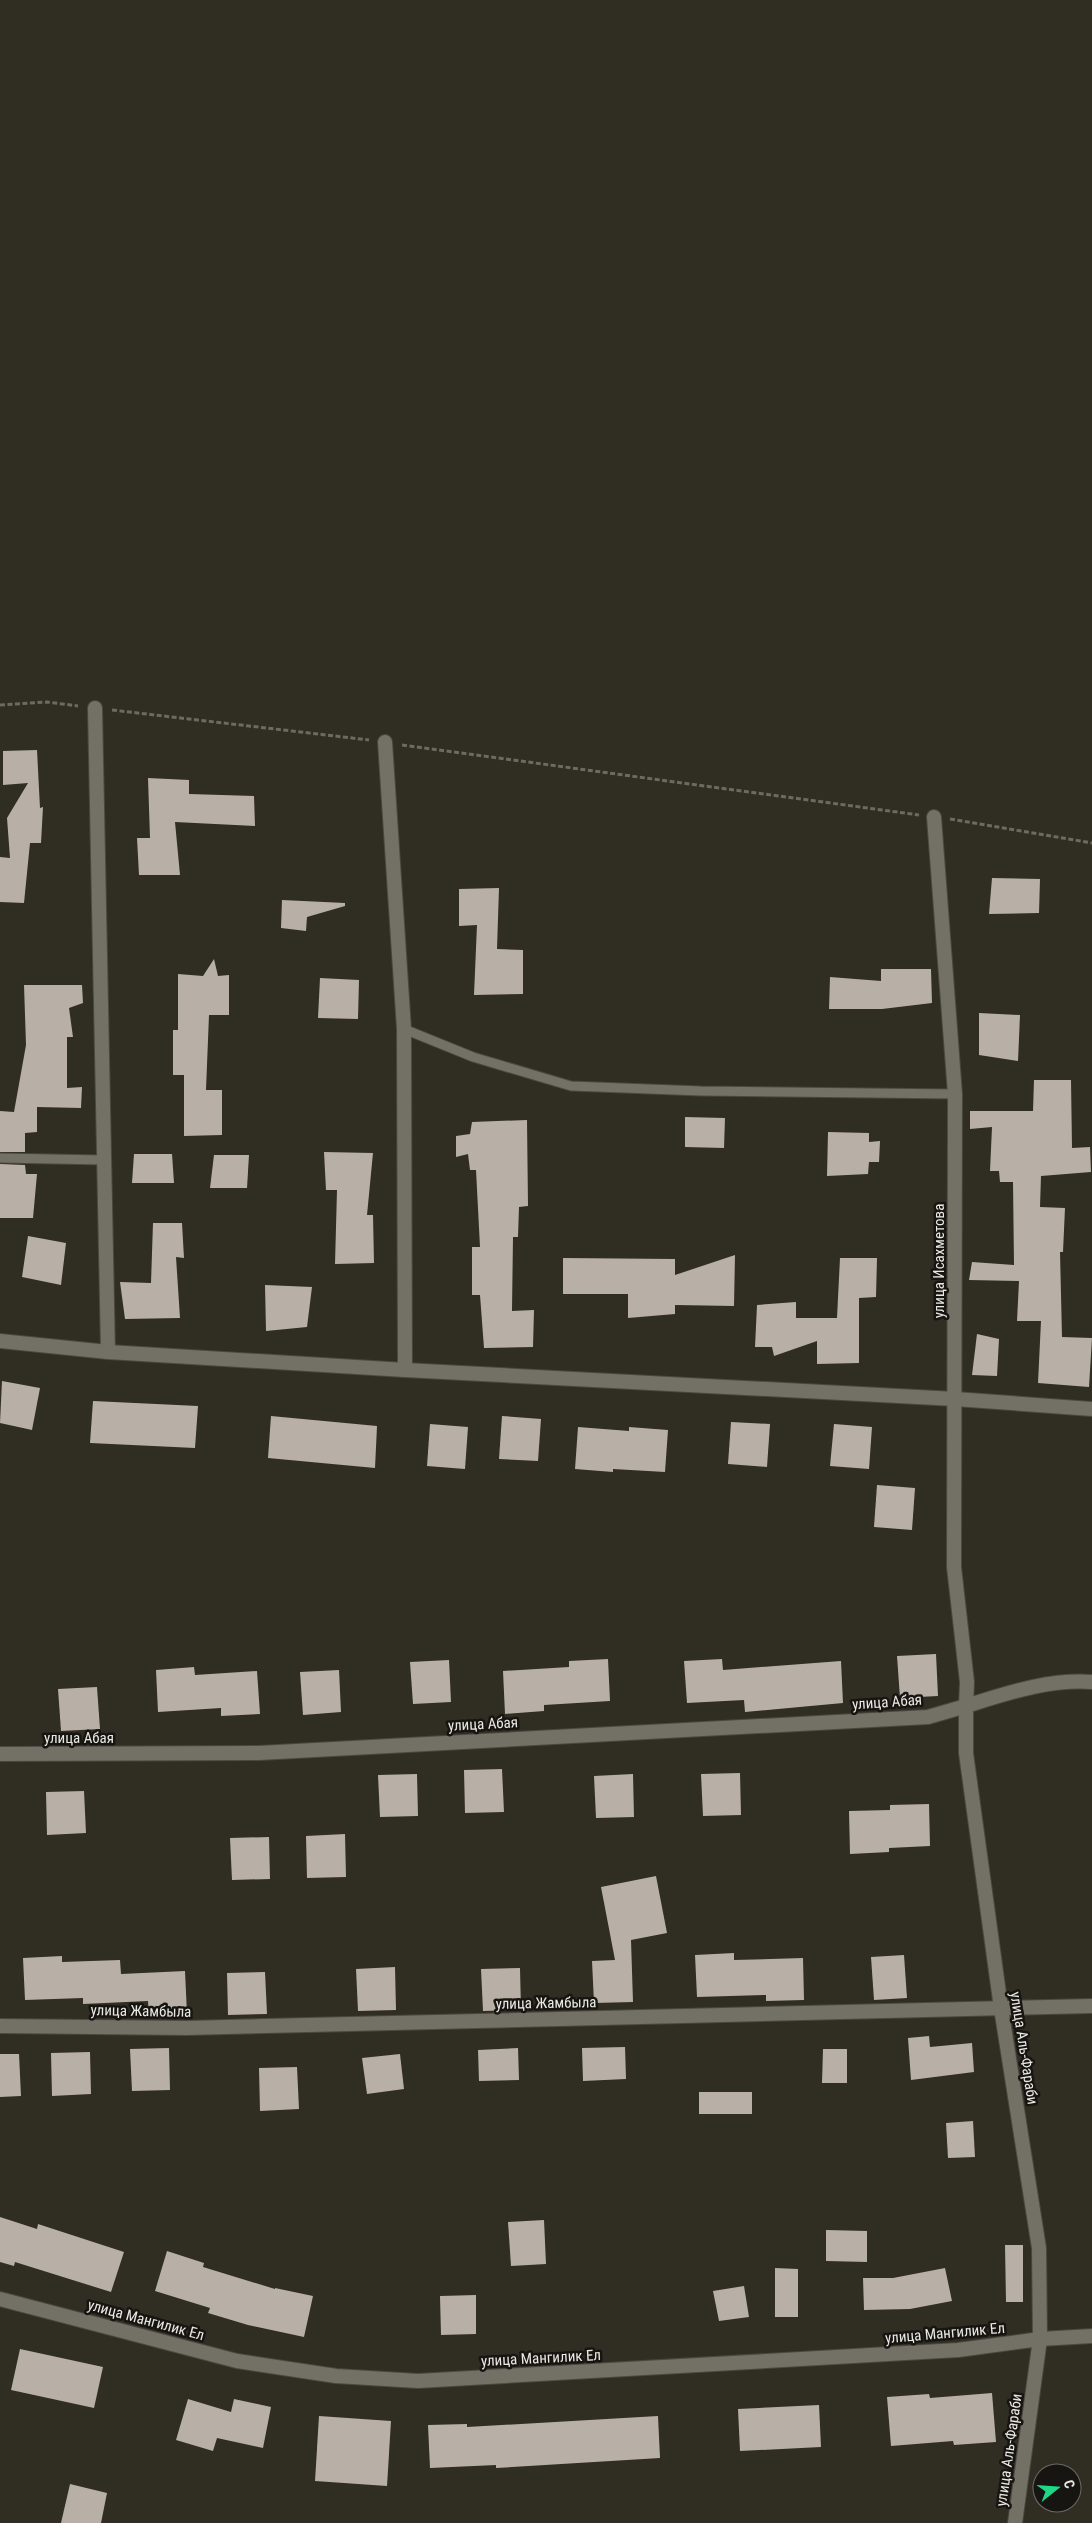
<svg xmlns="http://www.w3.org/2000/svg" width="1092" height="2523" font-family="'Roboto Condensed',sans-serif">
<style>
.building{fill:#b8b0a6}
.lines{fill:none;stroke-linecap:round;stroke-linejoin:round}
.service-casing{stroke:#4b4840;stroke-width:11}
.minor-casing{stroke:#4b4840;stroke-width:16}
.tertiary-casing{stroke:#4b4840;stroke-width:16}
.path{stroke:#6d6a61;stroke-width:3;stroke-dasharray:5 2.5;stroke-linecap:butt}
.service{stroke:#737065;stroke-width:9}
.minor{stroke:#737065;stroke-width:14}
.tertiary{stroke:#737065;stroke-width:14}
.labels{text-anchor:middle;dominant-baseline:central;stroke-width:5;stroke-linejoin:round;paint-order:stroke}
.street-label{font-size:15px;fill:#ebe9e3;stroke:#171511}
</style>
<rect width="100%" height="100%" fill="#302d23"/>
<g class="building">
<path d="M 37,750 L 40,808 L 43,807 L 41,843 L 30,843 L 24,903 L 0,902 L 0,857 L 10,858 L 7,818 L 28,783 L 3,785 L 3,751 Z"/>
<path d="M 148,778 L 189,780 L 189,794 L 254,796 L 255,826 L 175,822 L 180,875 L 139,875 L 137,838 L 150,838 Z"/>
<path d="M 992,878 L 1040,879 L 1039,913 L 989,914 Z"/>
<path d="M 499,888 L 497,949 L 523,950 L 523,994 L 474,995 L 477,925 L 459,926 L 459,889 Z"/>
<path d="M 282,900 L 345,903 L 345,906 L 307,917 L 306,931 L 281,928 Z"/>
<path d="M 214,959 L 218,976 L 229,975 L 229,1015 L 209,1015 L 206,1090 L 222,1090 L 222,1135 L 184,1136 L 184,1075 L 173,1075 L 173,1030 L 178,1030 L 178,974 L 203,976 Z"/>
<path d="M 881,969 L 931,969 L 932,1003 L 882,1009 L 829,1009 L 830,977 L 881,981 Z"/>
<path d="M 320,978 L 359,980 L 358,1019 L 318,1018 Z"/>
<path d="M 24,985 L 82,985 L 83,1003 L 69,1008 L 73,1037 L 67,1037 L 67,1088 L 82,1087 L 81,1108 L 37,1107 L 37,1132 L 25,1133 L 25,1152 L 0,1152 L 0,1111 L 14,1112 L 26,1045 Z"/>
<path d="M 979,1013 L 1020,1015 L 1018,1061 L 979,1055 Z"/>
<path d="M 1034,1080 L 1071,1080 L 1072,1148 L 1090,1147 L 1091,1172 L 1041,1176 L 1040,1207 L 1065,1208 L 1063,1252 L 1060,1252 L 1062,1337 L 1092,1338 L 1089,1387 L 1038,1383 L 1041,1321 L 1017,1321 L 1019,1281 L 969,1280 L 972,1262 L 1014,1265 L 1013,1182 L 1000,1182 L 999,1171 L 990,1171 L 992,1127 L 970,1129 L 970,1111 L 1033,1111 Z"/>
<path d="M 685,1117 L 725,1118 L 724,1148 L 685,1147 Z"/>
<path d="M 527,1120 L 528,1206 L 519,1207 L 518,1237 L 513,1237 L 512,1311 L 534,1310 L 533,1347 L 484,1348 L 480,1295 L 472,1295 L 472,1247 L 480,1247 L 476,1170 L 470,1170 L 468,1154 L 456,1157 L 456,1136 L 470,1134 L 472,1122 Z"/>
<path d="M 828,1132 L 869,1133 L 869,1142 L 880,1141 L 879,1162 L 869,1162 L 868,1174 L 827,1176 Z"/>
<path d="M 324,1152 L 373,1153 L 367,1215 L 373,1215 L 374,1263 L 335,1264 L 337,1190 L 326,1190 Z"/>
<path d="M 134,1154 L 172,1154 L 174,1183 L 132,1183 Z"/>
<path d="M 214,1155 L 249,1155 L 247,1188 L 210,1188 Z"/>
<path d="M 0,1164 L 25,1165 L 26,1174 L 37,1174 L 33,1218 L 0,1218 Z"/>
<path d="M 153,1223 L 182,1223 L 184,1258 L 176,1257 L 180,1318 L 125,1319 L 120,1282 L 151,1283 Z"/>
<path d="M 28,1236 L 66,1243 L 61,1285 L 22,1277 Z"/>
<path d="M 735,1255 L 734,1306 L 675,1305 L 675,1314 L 628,1318 L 628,1294 L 563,1294 L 563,1258 L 675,1259 L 675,1275 Z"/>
<path d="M 840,1258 L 877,1258 L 876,1297 L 859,1298 L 859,1363 L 817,1364 L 817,1341 L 774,1356 L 772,1347 L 755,1347 L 757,1305 L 796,1302 L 796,1318 L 837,1318 Z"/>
<path d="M 265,1285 L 312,1287 L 307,1327 L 266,1331 Z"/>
<path d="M 977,1334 L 999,1339 L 997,1376 L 972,1375 Z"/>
<path d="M 2,1381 L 40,1388 L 32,1430 L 0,1423 Z"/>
<path d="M 93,1401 L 198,1406 L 195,1448 L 90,1443 Z"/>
<path d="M 271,1416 L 377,1426 L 375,1468 L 268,1458 Z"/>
<path d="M 502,1416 L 541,1419 L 538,1461 L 499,1459 Z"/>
<path d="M 731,1422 L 770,1424 L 767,1467 L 728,1464 Z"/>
<path d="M 430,1424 L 468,1427 L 465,1469 L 427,1466 Z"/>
<path d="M 834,1424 L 872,1427 L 869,1469 L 830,1466 Z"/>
<path d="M 578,1427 L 629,1431 L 629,1427 L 668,1430 L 665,1472 L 613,1469 L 613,1472 L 575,1469 Z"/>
<path d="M 877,1485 L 915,1488 L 912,1530 L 874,1527 Z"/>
<path d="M 936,1654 L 938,1696 L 900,1698 L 897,1656 Z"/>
<path d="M 608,1659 L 610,1701 L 544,1705 L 544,1711 L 505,1714 L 503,1671 L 569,1667 L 569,1661 Z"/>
<path d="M 722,1659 L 723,1670 L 841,1661 L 843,1703 L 745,1712 L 744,1700 L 687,1703 L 684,1661 Z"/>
<path d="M 449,1660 L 451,1702 L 413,1704 L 410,1662 Z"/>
<path d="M 194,1667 L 195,1675 L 257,1671 L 260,1714 L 221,1716 L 221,1708 L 158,1712 L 156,1670 Z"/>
<path d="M 339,1670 L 341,1712 L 303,1715 L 300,1672 Z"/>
<path d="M 97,1687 L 100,1729 L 61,1731 L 58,1689 Z"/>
<path d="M 502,1769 L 504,1812 L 465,1813 L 464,1770 Z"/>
<path d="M 740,1773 L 741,1815 L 703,1816 L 701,1774 Z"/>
<path d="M 417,1774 L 418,1816 L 380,1817 L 378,1775 Z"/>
<path d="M 633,1774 L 634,1817 L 596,1818 L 594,1776 Z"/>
<path d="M 84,1791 L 86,1833 L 47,1835 L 46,1792 Z"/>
<path d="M 929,1804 L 930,1846 L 889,1848 L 889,1852 L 850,1854 L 849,1811 L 890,1810 L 890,1805 Z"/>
<path d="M 345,1834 L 346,1877 L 307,1878 L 306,1836 Z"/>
<path d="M 269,1837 L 270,1879 L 232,1880 L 230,1838 Z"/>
<path d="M 656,1876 L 667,1933 L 631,1940 L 633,2002 L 594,2003 L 592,1961 L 615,1960 L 601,1887 Z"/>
<path d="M 734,1953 L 734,1960 L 803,1958 L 804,2000 L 766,2001 L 766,1995 L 697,1997 L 695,1955 Z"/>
<path d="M 904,1955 L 907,1998 L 874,2000 L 871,1957 Z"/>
<path d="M 62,1956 L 62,1962 L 120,1960 L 121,1974 L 185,1971 L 187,2014 L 149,2015 L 148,2001 L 83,2004 L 83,1998 L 25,2000 L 23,1958 Z"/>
<path d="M 395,1967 L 396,2010 L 358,2011 L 356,1969 Z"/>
<path d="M 520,1968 L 521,2010 L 483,2011 L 481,1969 Z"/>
<path d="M 265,1972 L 267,2014 L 228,2015 L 227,1973 Z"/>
<path d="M 929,2036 L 930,2047 L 972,2043 L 974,2072 L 911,2080 L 908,2038 Z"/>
<path d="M 625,2047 L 626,2079 L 583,2081 L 582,2048 Z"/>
<path d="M 169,2048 L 170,2090 L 132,2091 L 130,2049 Z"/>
<path d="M 518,2048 L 519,2080 L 479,2081 L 478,2050 Z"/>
<path d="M 823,2049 L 847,2049 L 847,2083 L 822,2083 Z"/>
<path d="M 90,2052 L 91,2094 L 52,2096 L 51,2053 Z"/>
<path d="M 0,2054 L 19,2054 L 21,2096 L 0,2097 Z"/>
<path d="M 400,2054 L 404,2089 L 367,2094 L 362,2058 Z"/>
<path d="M 297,2067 L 299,2109 L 260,2111 L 259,2068 Z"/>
<rect x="699" y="2092" width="53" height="22"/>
<path d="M 973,2121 L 975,2157 L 948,2158 L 946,2123 Z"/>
<path d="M 0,2217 L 37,2229 L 38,2224 L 124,2252 L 111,2292 L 15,2262 L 14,2266 L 0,2262 Z"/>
<path d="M 544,2220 L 546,2264 L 511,2266 L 508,2222 Z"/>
<path d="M 826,2230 L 867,2231 L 867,2262 L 826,2261 Z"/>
<path d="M 1005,2245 L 1023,2245 L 1023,2302 L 1006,2302 Z"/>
<path d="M 167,2251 L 204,2263 L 203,2267 L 275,2289 L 275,2288 L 313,2296 L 304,2337 L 248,2325 L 208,2313 L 210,2308 L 155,2291 Z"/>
<path d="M 775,2268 L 798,2269 L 798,2317 L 775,2317 Z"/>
<path d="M 945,2268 L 952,2301 L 910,2309 L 864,2310 L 863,2278 L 893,2278 Z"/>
<path d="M 744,2286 L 749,2317 L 719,2321 L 713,2291 Z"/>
<path d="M 476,2295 L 476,2334 L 441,2335 L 440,2296 Z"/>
<path d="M 20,2349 L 103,2367 L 94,2408 L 11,2390 Z"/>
<path d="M 992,2393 L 996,2442 L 954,2445 L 953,2441 L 891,2446 L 887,2397 L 929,2394 L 930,2398 Z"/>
<path d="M 188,2399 L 231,2412 L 234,2399 L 271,2407 L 263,2448 L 217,2438 L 213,2451 L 176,2440 Z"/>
<path d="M 819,2405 L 821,2447 L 740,2451 L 738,2409 Z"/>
<path d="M 319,2416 L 391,2421 L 387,2486 L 315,2481 Z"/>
<path d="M 658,2416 L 660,2458 L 496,2468 L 496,2465 L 430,2468 L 428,2425 L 467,2424 L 467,2427 Z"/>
<path d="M 70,2484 L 107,2493 L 101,2523 L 61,2523 Z"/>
</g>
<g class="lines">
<g class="service-casing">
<g id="service">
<path d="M 404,1029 L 473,1057 L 571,1086 L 701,1091 L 955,1094"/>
<path d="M 0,1158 L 104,1160"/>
</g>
</g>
<g class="minor-casing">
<g id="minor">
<path d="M 95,708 L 108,1352"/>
<path d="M 385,742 L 404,1029 L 405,1370"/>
<path d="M 0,1341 L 108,1352 L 405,1370 L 955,1399 L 1092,1409"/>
<path d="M 0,1754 L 259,1753 L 928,1717 L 966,1706 L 967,1682 L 954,1567 L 955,1094 L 934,817"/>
<path d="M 0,2026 L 186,2028 L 1092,2006"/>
<path d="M 0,2299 L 237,2361 L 336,2376 L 418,2381 L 958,2350 L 1040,2339 L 1092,2336"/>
</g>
</g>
<g class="tertiary-casing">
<path id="tertiary" d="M 1015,2523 L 1040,2339 L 1039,2248 L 1001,2008 L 966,1753 L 966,1706 C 1008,1693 1048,1679 1092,1682"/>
</g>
<g class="path">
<path d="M 0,705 L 47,702 L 78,706"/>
<path d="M 112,710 L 369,740"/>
<path d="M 402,745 L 919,815"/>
<path d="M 950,819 L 1092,843"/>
</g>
<use href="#service" class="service"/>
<use href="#minor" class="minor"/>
<use href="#tertiary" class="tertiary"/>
</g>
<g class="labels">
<g class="street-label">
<text transform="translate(939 1261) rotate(-90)">улица Исахметова</text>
<text transform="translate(887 1702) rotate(-4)">улица Абая</text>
<text transform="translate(483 1724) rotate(-3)">улица Абая</text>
<text x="79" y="1738">улица Абая</text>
<text transform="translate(546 2003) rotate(-1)">улица Жамбыла</text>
<text transform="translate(141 2011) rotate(1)">улица Жамбыла</text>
<text transform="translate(1024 2048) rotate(81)">улица Аль-Фараби</text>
<text transform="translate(146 2320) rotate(15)">улица Мангилик Ел</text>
<text transform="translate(945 2333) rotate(-5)">улица Мангилик Ел</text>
<text transform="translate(541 2358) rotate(-3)">улица Мангилик Ел</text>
<text transform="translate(1009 2450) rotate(-82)">улица Аль-Фараби</text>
</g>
</g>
<g transform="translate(1057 2488) rotate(73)"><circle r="24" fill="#171511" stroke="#6c6a65"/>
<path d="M0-4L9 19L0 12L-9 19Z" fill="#1fd887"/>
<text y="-8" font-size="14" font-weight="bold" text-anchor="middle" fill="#ebe9e3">С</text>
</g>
</svg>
